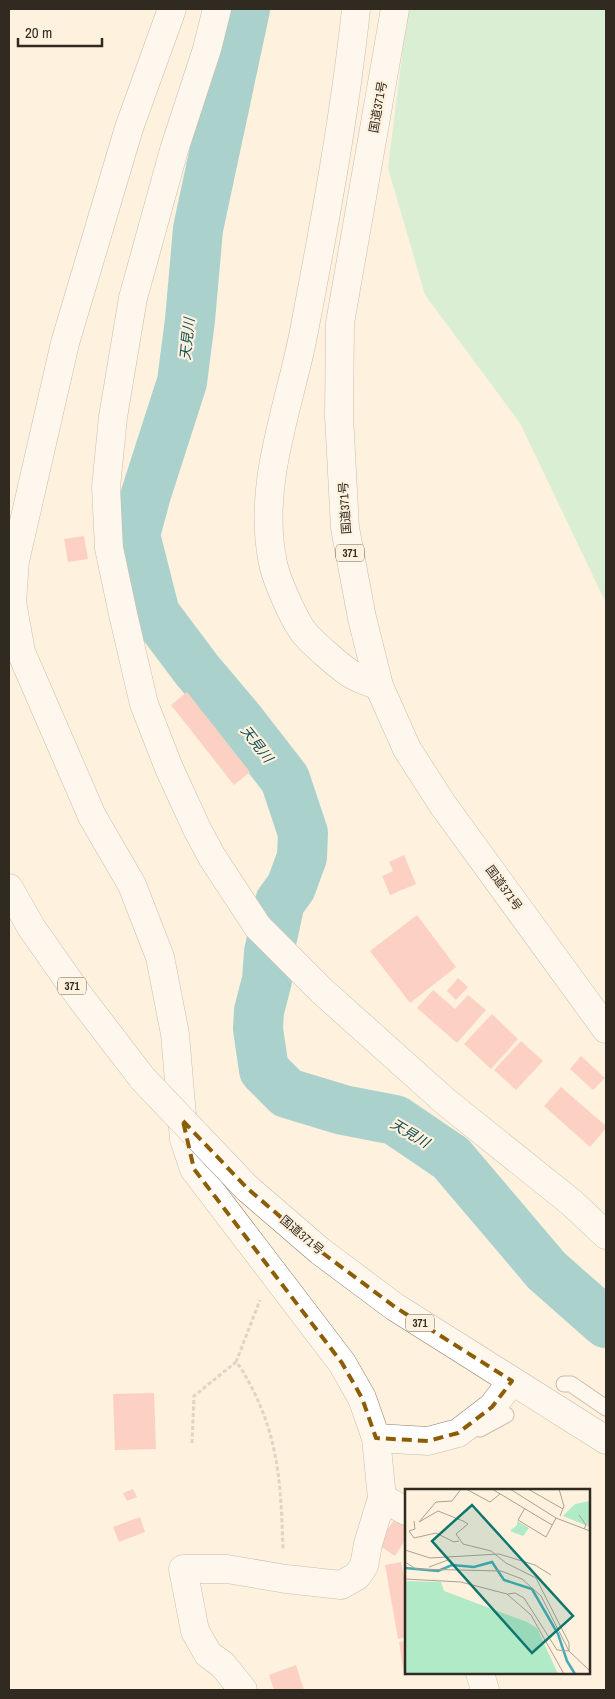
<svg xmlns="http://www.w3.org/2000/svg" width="615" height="1699" font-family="'Archivo Narrow','Noto Sans JP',sans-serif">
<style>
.green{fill:#b0eac7}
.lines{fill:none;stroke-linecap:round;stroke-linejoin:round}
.river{stroke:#45abb7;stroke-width:50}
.building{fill:#fbaca5}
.service-casing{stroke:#8f7f6a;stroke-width:17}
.minor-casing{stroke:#8f7f6a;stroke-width:29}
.trunk-casing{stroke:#8f7f6a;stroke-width:29}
.path{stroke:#bdb2a2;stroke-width:3;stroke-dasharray:4 2.5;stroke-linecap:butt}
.service{stroke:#fff;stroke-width:15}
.minor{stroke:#fff;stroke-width:28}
.trunk{stroke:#fff;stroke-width:28}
.trunk-bridge-casing{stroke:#8f7f6a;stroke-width:29;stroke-linecap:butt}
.trunk-bridge{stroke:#fff;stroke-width:28}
.marked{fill:none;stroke:#8d5d05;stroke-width:4;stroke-dasharray:10 6;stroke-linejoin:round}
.labels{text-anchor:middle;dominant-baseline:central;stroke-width:4.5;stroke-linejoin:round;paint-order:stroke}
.shield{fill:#fef1de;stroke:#6e665a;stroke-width:1}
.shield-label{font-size:11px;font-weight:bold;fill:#302a21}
.street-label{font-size:12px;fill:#302a21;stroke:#fef1de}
.water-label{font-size:14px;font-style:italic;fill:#144f56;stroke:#fef1de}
.inset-river{fill:none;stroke:#45abb7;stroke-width:2.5}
.inset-road{fill:none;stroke:#aca192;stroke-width:1}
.view{fill:#0f766e;fill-opacity:0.15;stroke:#0f766e;stroke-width:2.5}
.inset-edge{fill:none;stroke:#302a21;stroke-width:2.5}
</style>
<rect width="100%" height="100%" fill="#fef1de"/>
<path class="green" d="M 408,9 L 606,9 L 606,603 L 520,423 L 425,295 L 388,168 Z"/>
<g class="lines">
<path class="river" d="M 245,9 L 198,229 L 190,320 L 182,382 L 146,494 L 135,535 L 155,614 L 197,670 L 240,721 L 285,779 L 303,833 L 302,857 L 291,887 L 280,902 L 269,952 L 267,980 L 259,1011 L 258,1029 L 264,1070 L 287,1093 L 343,1110 L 395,1120 L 451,1158 L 547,1271 L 606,1323"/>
</g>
<g class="building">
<path d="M 84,536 L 88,559 L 68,562 L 64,539 Z"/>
<path d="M 187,692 L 250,772 L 234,785 L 171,705 Z"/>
<path d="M 404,855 L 416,884 L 390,895 L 382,876 L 393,871 L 389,862 Z"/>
<path d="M 417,915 L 456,967 L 410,1003 L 370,951 Z"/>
<path d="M 458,978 L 468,987 L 456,1000 L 447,991 Z"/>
<path d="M 433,990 L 455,1009 L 468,995 L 486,1010 L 457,1043 L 417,1008 Z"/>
<path d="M 492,1014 L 518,1039 L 491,1069 L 464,1044 Z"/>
<path d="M 521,1041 L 543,1061 L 516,1090 L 494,1070 Z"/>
<path d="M 581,1056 L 605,1078 L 593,1090 L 570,1069 Z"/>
<path d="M 561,1087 L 606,1126 L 606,1128 L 590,1147 L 544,1106 Z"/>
<path d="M 154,1393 L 156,1449 L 115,1450 L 113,1394 Z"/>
<path d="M 133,1489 L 137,1497 L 127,1501 L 123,1493 Z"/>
<path d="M 140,1517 L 145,1532 L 119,1542 L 113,1527 Z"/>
<path d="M 395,1519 L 406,1527 L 406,1539 L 395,1556 L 377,1544 Z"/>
<path d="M 401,1562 L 404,1576 L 406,1576 L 406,1637 L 398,1639 L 385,1565 Z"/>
<path d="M 406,1641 L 406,1673 L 415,1674 L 404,1676 L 399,1642 Z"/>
<path d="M 296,1665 L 304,1690 L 274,1690 L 269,1675 Z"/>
</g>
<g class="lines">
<g class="service-casing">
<g id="service">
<path d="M 564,1384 L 571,1384 L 606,1408"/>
<path d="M 480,1429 L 506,1415"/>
</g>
</g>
<g class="minor-casing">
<g id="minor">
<path d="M 172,9 L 129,128 L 65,343 L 15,561 L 12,602 L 21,652 L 92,816 L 132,885 L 160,957 L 175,1034 L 184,1139 L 194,1169 L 342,1363 L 362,1398 L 376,1438 L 382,1498 L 368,1544 L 364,1566 L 357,1576 L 341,1585 L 286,1579 L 227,1569 L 183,1569 L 195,1631 L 208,1654 L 223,1665 L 243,1690"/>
<path d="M 217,9 L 207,49 L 174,150 L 133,298 L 113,417 L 106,487 L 109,548 L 123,614 L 144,704 L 169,768 L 197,829 L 212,857 L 258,927 L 322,991 L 446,1102 L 572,1203 L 606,1235"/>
<path d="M 356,9 C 345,114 325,221 305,326 C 291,404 256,483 273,563 C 276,579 295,623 306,635 C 314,644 338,665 348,672 C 357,679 369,682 379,686"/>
<path d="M 376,1438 L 428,1441 L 458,1433 L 492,1407 L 512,1381"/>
<path d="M 382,1498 L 406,1511"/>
<path d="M 480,1673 L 485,1690"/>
</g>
</g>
<g class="trunk-casing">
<g id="trunk">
<path d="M 395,9 L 340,323 L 339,416 L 345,528 L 362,618 L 379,686 L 407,749 L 443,805 L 606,1029"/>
<path d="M 9,888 L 31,927 L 80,997 L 143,1079"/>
<path d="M 247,1188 L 320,1251 L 395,1307 L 606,1440"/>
</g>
</g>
<g class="path">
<path d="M 236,1362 L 260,1300"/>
<path d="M 192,1443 L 194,1396 L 236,1362 C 243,1370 247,1379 252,1388 C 280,1443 281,1491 283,1550"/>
</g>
<use href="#service" class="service"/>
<use href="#minor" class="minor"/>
<use href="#trunk" class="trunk"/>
<g class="trunk-bridge-casing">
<path id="trunk-bridge" d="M 143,1079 L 247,1188"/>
</g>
<use href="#trunk-bridge" class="trunk-bridge"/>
</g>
<path d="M0 0H615V1699H0ZM 183,1121 L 247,1188 L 320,1251 L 395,1307 L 512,1381 L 492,1407 L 458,1433 L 428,1441 L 376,1438 L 362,1398 L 342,1363 L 194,1169 Z" fill="#fef1de" fill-opacity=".55" fill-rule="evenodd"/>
<path class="marked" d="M 183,1121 L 247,1188 L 320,1251 L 395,1307 L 512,1381 L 492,1407 L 458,1433 L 428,1441 L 376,1438 L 362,1398 L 342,1363 L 194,1169 Z"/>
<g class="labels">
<g class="shield">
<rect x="336" y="544.5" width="28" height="17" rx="4"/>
<rect x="58" y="977.5" width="28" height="17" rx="4"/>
<rect x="406" y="1314.5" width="28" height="17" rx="4"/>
</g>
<g class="shield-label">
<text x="350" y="553">371</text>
<text x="72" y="986">371</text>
<text x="420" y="1323">371</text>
</g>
<g class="street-label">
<text transform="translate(378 107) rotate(-80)">国道371号</text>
<text transform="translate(345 508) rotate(-94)">国道371号</text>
<text transform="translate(504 888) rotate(54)">国道371号</text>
<text transform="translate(302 1235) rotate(40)">国道371号</text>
</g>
<g class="water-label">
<text transform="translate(187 339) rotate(-84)">天見川</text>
<text transform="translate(257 744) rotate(52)">天見川</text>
<text transform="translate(410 1133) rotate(31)">天見川</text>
</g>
</g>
<g transform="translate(405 1489)">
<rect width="185" height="185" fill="#fef1de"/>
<path d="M 185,12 L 185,38 L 158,27 L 170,15 ZM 112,32 L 124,39 L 118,47 L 105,42 L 112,36 ZM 1,92 L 36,93 L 39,102 L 122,133 L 132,139 L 153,185 L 0,185 Z" fill="#b0eac7"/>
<path class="inset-river" d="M 0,79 L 33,82 L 47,76 L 69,78 L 87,73 L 99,91 L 127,100 L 153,145 L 162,172 L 170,185"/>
<path class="inset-road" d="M 56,0 L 47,12 L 31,13 L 14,33 L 33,22 L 58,32 L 63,35 L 51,45 L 58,55 L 86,62 L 101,74 L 131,89 L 164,154 L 164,162M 61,0 L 85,13 L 95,5M 87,0 L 147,36M 105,0 L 151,29 L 185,42M 123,0 L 158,20M 154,0 L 159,17 L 155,27M 120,19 L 113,31 L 141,48 L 151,29M 174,26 L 181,36 L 179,40M 9,32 L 10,40 L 4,42 L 9,49 L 31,44 L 49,53 L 54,52M 0,61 L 25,69 L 94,65 L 130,76 L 146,86M 0,73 L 11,80 L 96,82 L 117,90 L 136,107 L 164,162 L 185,182M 24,78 L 43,71M 0,90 L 56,93 L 102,105 L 126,126 L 159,185M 103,105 L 110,104 L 119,109 L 152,161 L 164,162"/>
<path class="view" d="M 67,16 L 168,127 L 127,164 L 27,52 Z"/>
<rect width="185" height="185" class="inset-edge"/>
</g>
<rect width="615" height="1699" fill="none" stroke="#302a21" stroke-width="20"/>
<path d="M18 38v8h84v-8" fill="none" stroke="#302a21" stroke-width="2.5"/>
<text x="25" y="38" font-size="15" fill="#302a21" stroke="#fef1de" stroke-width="4" paint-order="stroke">20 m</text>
</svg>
